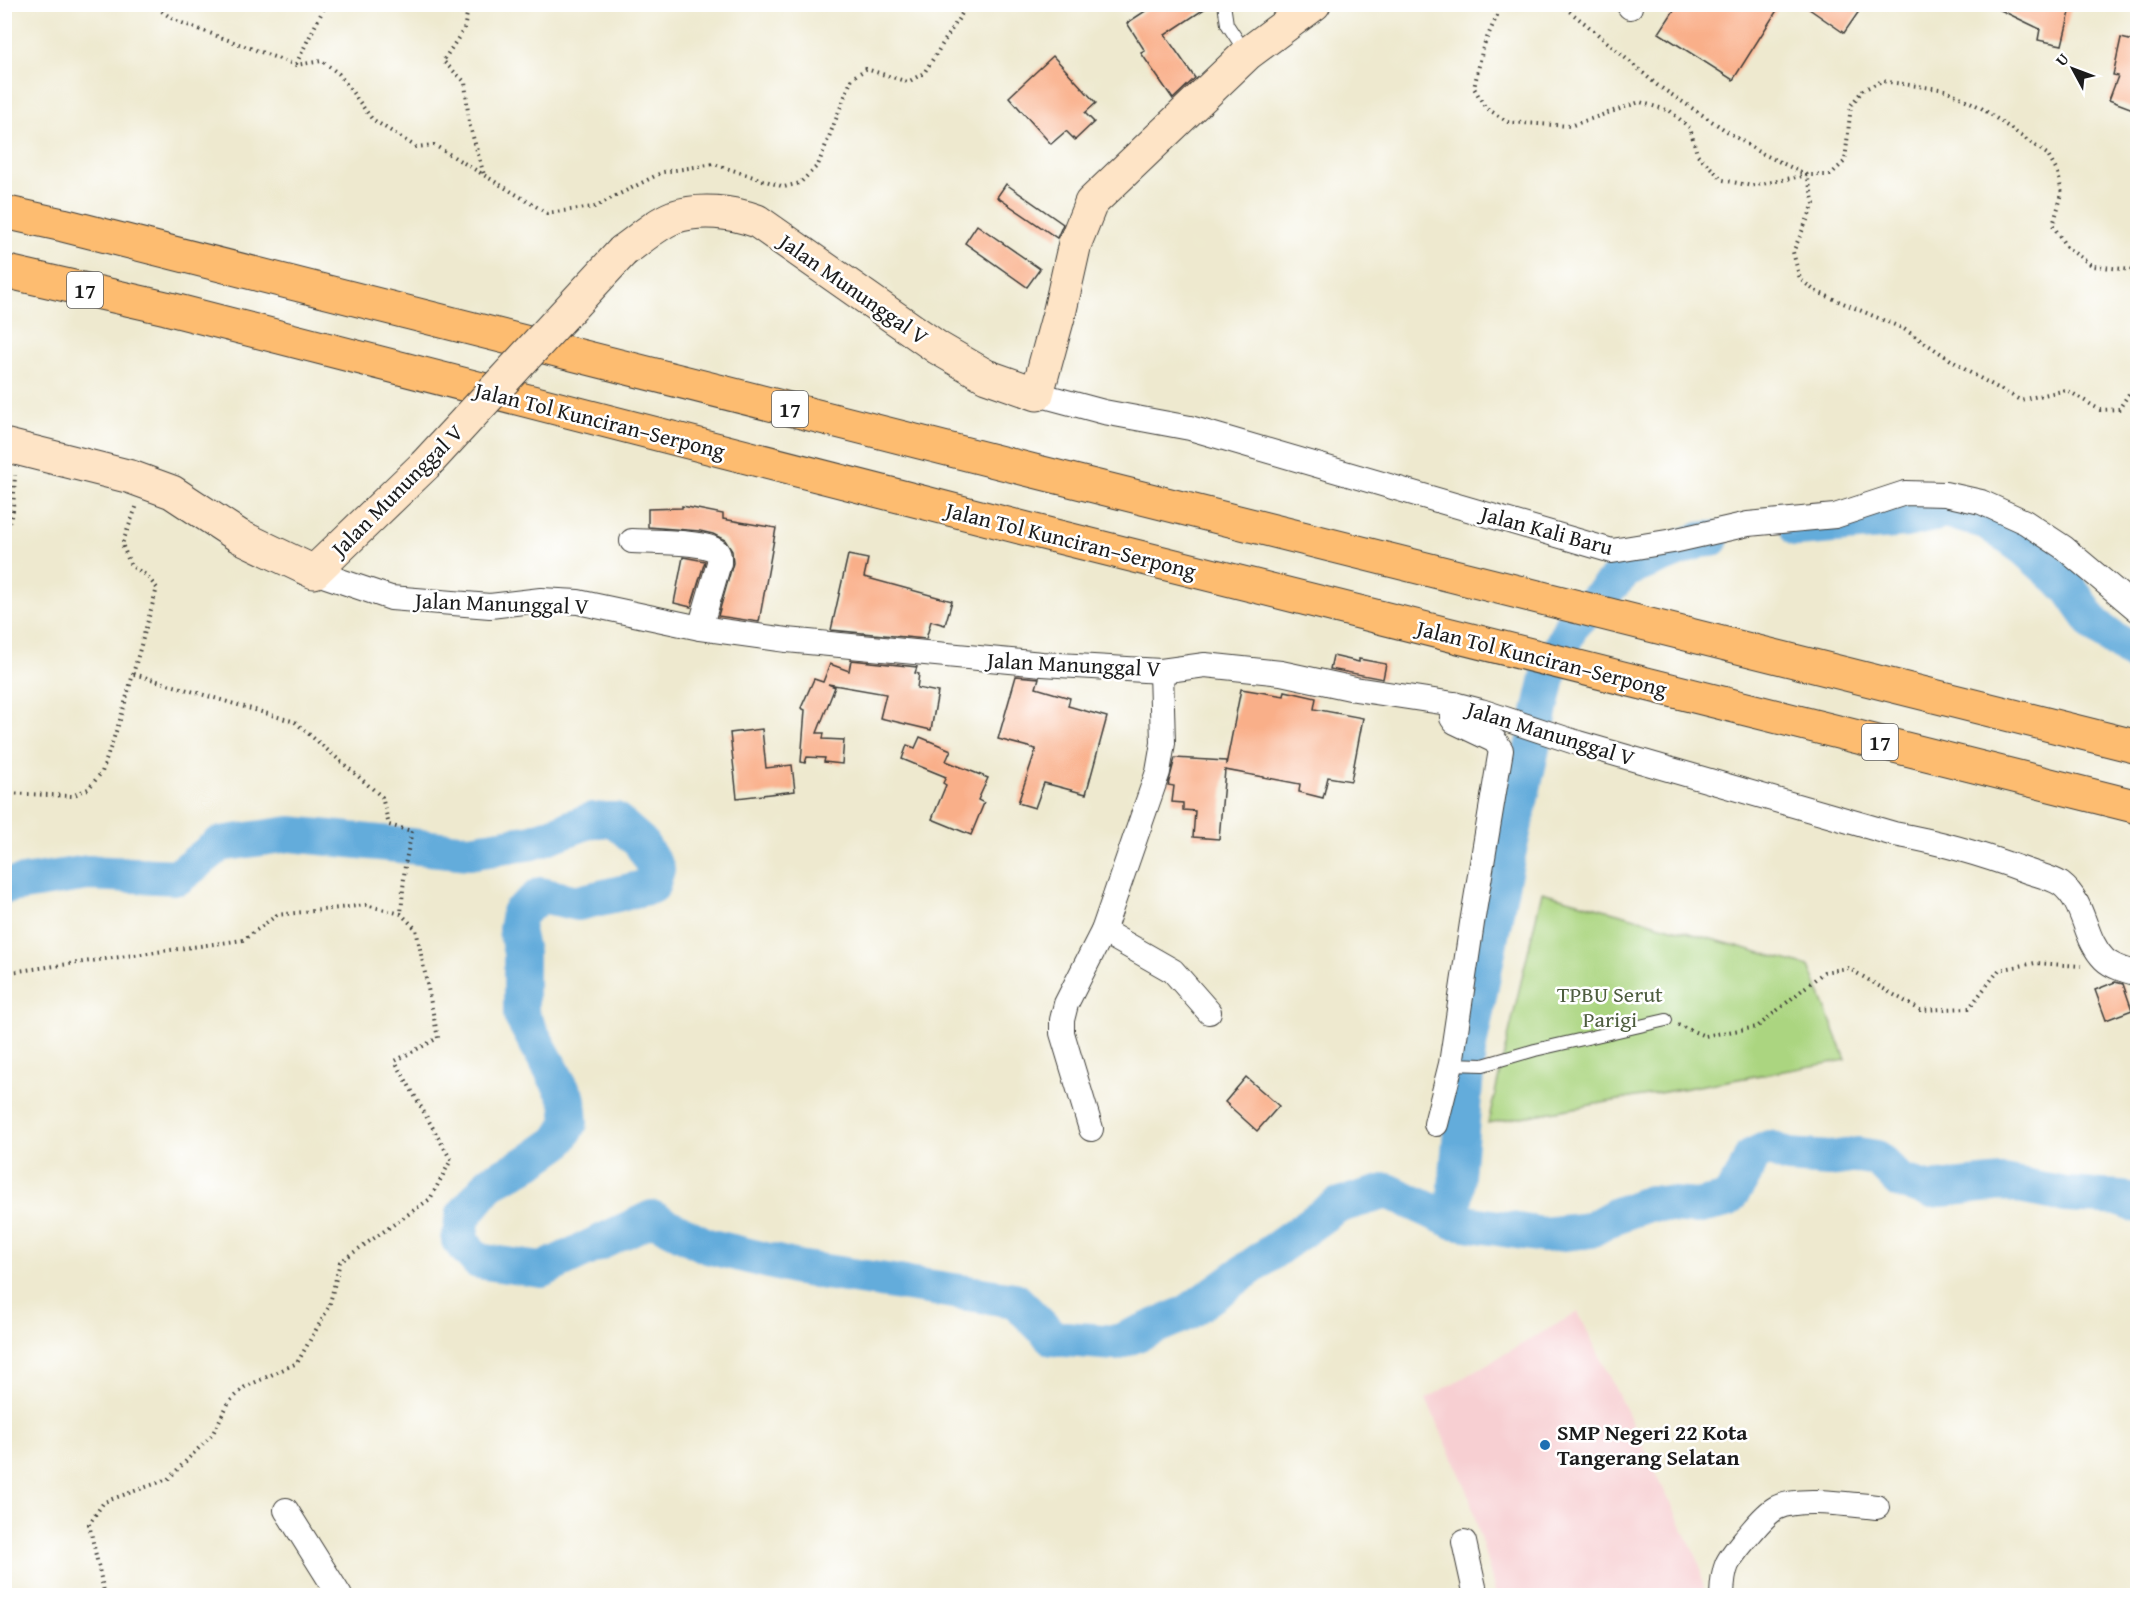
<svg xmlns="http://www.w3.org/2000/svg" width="2142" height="1600" font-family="'Gentium Book Plus',serif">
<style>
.built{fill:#f7cfd2}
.green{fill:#abd580;stroke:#64784e;stroke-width:1.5}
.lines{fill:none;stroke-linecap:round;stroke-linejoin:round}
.river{stroke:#63acdb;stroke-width:36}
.building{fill:#f9af89}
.lane-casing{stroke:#3c3b37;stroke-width:14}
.street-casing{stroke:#3c3b37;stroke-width:26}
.secondary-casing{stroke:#3c3b37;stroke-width:35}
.highway-casing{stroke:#3c3b37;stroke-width:35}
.path{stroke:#3c3b37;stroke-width:4;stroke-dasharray:1.5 4.5;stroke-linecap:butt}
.lane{stroke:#fff;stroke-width:12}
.street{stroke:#fff;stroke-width:24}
.secondary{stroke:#fee4c6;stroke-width:33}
.highway{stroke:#fdbc70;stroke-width:33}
.secondary-bridge-casing{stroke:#3c3b37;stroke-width:35;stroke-linecap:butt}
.secondary-bridge{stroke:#fee4c6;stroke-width:33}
.poi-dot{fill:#1f6fb2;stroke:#fff;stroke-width:2}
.labels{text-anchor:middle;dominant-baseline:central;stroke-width:5;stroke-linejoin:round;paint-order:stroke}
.shield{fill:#fff;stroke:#606060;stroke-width:1.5}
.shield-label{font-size:21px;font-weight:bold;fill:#1c1c1c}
.street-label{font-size:22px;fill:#1c1c1c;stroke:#fff}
.park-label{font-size:22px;fill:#4e5d3f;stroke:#fff}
.poi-label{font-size:22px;font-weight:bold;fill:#1c1c1c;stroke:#fff;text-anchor:start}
</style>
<rect width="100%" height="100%" fill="#fff"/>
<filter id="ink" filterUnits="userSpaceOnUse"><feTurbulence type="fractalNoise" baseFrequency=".0167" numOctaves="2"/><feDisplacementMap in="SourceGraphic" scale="12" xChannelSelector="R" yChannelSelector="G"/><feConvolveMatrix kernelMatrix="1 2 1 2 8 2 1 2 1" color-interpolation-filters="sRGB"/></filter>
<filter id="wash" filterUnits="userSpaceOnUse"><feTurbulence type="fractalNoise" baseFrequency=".008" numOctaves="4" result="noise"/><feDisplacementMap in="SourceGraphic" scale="24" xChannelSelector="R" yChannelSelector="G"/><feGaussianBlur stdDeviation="1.35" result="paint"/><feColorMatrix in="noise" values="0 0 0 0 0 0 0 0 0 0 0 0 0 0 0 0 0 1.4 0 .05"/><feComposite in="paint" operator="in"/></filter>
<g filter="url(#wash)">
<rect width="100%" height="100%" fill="#eee9cf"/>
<path class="built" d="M 1578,1312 L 1699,1562 L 1705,1595 L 1496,1595 L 1468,1492 L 1426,1399 Z"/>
<path class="green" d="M 1542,892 L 1809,966 L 1846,1060 L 1488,1123 Z"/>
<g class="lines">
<g class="river">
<path d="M 1798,529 L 1906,520 L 1947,511 L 1986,521 L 2024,548 L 2069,588 L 2095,625 L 2138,657"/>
<path d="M 4,886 L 88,873 L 178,877 L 220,844 L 290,834 L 469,852 L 533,842 L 592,820 L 615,820 L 640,842 L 657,869 L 652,886 L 578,903 L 541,895 L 519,913 L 516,930 L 521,953 L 521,1015 L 568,1100 L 570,1123 L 558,1142 L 531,1161 L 491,1182 L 463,1216 L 459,1240 L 478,1261 L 542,1270 L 652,1218 L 707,1246 L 798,1268 L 1015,1300 L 1053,1338 L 1116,1343 L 1187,1313 L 1336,1206 L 1388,1191 L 1453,1221 L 1468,1051 L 1502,881 L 1549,673 L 1572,624 L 1626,570 L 1700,540 L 1711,539"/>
<path d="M 1453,1221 L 1543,1235 L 1590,1230 L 1617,1215 L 1650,1203 L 1696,1207 L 1727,1200 L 1743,1177 L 1752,1156 L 1769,1148 L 1788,1156 L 1830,1159 L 1858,1155 L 1877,1158 L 1900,1181 L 1930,1190 L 2003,1183 L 2066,1195 L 2122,1198 L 2138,1206"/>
</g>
</g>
<g id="blocks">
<g class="building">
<path d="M 1156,4 L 1212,4 L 1165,35 L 1195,78 L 1173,99 L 1141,53 L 1145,51 L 1127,23 Z"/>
<path d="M 1678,4 L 1781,4 L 1733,80 L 1659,33 Z"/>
<path d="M 1802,4 L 1864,4 L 1844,33 Z"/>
<path d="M 1988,4 L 2072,4 L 2062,45 L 2038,40 L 2040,29 Z"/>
<path d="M 2121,38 L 2138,42 L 2138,111 L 2109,100 L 2118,76 L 2113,75 Z"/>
<path d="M 1053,56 L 1096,103 L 1085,113 L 1094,122 L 1075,140 L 1066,131 L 1051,144 L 1009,97 Z"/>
<path d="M 1006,184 L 1063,224 L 1057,238 L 997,197 Z"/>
<path d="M 977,225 L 1040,269 L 1027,287 L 965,243 Z"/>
<path d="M 682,506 L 723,514 L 723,519 L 776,528 L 759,622 L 718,616 L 733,563 L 732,551 L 725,540 L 713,534 L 700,531 L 648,527 L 648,509 L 682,508 Z"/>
<path d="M 848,555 L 868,559 L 864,577 L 952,601 L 945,625 L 931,621 L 926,639 L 831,630 Z"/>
<path d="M 683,557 L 705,561 L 691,607 L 674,603 Z"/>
<path d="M 1333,656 L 1359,662 L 1359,659 L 1386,664 L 1383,679 L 1330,669 Z"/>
<path d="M 851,660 L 917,667 L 915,673 L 919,674 L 917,688 L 938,692 L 931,730 L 880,718 L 886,694 L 828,684 L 835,687 L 817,733 L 824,733 L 823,739 L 844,740 L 842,764 L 824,762 L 825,758 L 807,757 L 805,763 L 801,762 L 805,710 L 801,708 L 814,679 L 823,682 L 830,664 L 849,671 Z"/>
<path d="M 1016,676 L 1039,678 L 1036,688 L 1070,698 L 1068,706 L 1107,717 L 1086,794 L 1044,783 L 1035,808 L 1018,803 L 1036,749 L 998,739 Z"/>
<path d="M 1241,689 L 1284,696 L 1285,691 L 1316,698 L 1314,709 L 1363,718 L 1351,781 L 1328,777 L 1323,798 L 1299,792 L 1300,784 L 1225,770 L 1219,839 L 1193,837 L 1195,811 L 1183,810 L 1183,803 L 1172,802 L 1174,786 L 1168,785 L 1175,758 L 1226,761 L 1226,765 Z"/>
<path d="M 762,729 L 766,768 L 792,765 L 795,791 L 737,798 L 730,733 Z"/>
<path d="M 920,737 L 951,750 L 946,761 L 988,778 L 978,800 L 984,803 L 971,835 L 932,819 L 946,785 L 943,783 L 946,777 L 902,759 L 907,745 L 915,748 Z"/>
<path d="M 2115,982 L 2123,984 L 2132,1010 L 2106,1020 L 2095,990 Z"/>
<path d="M 1246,1077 L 1279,1106 L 1257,1131 L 1225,1102 Z"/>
</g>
</g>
</g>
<g filter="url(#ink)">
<use href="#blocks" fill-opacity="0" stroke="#3c3b37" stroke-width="1.5"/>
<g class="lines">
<g class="lane-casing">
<g id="lane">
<path d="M 1224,4 L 1227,24 L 1246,53"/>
<path d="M 1451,1064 L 1483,1065 L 1535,1050 L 1666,1020"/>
</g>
</g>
<g class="street-casing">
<g id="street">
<path d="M 1628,4 L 1630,7"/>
<path d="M 1037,394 L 1104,412 L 1190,428 L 1612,551 L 1673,541 L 1748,524 L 1835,516 L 1905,493 L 1945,494 L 1981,502 L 2025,522 L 2063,547 L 2138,610"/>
<path d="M 632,541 C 650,542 700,541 715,550 C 720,553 719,558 719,563 L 700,628"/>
<path d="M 314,572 L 391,598 L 490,606 L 541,600 L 578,602 L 700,628 L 787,640 L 1042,664 L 1161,671 L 1205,665 L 1281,673 L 1355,689 L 1454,704 L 1481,711 L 1578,743 L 1894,834 C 1940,842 1984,855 2027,871 C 2038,875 2052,878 2061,884 C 2086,903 2083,938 2104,959 C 2112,967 2127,971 2138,974"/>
<path d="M 1103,931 L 1173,971 L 1209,1012"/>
<path d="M 1436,1124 L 1451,1064 L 1472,923 L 1501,750 L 1495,741 L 1455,722 L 1452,718 L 1454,704"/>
<path d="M 1091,1129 L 1062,1033 L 1062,1020 L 1066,1004 L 1103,931 L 1158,772 L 1163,743 L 1161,671"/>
<path d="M 286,1510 L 340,1596"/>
<path d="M 1464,1542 L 1476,1596"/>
<path d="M 1722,1596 C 1723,1565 1727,1561 1746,1538 C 1754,1529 1765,1514 1776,1508 C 1799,1496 1851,1505 1877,1507"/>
</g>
</g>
<g class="secondary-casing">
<g id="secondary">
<path d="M 623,251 C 639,240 656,224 674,217 C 700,208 732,212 757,221 L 938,348 L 986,376 L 1037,394 L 1060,310 L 1075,243 L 1091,203 L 1247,54 L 1314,4"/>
<path d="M 4,445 L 131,477 L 172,492 L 239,536 L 314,572 L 425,465"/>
</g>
</g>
<g class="highway-casing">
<g id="highway">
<path d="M 4,212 L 63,225 L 1042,473 L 2138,747"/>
<path d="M 4,271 L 166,308 L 1031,530 L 2138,807"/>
</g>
</g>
<g class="path">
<path d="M 152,4 L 174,20 L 296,65 L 322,61 L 339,74 L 372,119 L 416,147 L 434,145 L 547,213 L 594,207 L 663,172 L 714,164 L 784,187 L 800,183 L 818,165 L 852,78 L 866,69 L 908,82 L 924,73 L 968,4"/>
<path d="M 469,4 L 464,29 L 443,61 L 465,82 L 469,123 L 484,175"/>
<path d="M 1502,4 L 1483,47 L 1474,88 L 1485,107 L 1508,122 L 1570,126 L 1640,102 L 1670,111 L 1690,128 L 1697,154 L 1723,180 L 1752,186 L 1807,175 L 1814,204 L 1793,252 L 1800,279 L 1815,291 L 1904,329 L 1969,372 L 2020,400 L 2067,390 L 2100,410 L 2119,409 L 2138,380"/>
<path d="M 1560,4 L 1587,25 L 1657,85 L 1757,151 L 1807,175 L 1830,175 L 1845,161 L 1851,105 L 1863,90 L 1882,81 L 1946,90 L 1980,107 L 2047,154 L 2058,173 L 2062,194 L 2053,225 L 2066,247 L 2093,266 L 2132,270 L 2138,267"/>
<path d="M 296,64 L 326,4"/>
<path d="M 4,540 L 13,510 L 15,475"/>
<path d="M 134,674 L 295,722 L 382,797 L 389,825 L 412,831 L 405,865 L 401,914"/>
<path d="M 4,793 L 72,796 L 88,789 L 102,772 L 121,717 L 157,588 L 146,575 L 131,566 L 122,544 L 137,505"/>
<path d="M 4,973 L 243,940 L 277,915 L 366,905 L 401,914 L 416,929 L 438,1038 L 395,1061 L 451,1160 L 430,1199 L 340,1262 L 329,1307 L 297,1363 L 245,1387 L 229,1402 L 212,1435 L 168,1479 L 104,1502 L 89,1524 L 105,1596"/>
<path d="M 1678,1025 L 1705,1036 L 1757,1027 L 1824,972 L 1848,968 L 1920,1010 L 1969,1008 L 1999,970 L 2035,963 L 2081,966"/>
</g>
<use href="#lane" class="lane"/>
<use href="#street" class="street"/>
<use href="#secondary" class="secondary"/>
<use href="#highway" class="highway"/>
<g class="secondary-bridge-casing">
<path id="secondary-bridge" d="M 425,465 L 623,251"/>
</g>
<use href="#secondary-bridge" class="secondary-bridge"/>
</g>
</g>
<circle class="poi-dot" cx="1545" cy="1445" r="6"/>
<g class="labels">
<g class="shield">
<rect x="67" y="272" width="36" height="36" rx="4.5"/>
<rect x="772" y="391" width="36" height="36" rx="4.5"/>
<rect x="1862" y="724" width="36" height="36" rx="4.5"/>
</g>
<g class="shield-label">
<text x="85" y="290">17</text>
<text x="790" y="409">17</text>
<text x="1880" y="742">17</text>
</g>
<g class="street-label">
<text transform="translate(854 289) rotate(35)">Jalan Mununggal V</text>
<text transform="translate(600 420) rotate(14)">Jalan Tol Kunciran–Serpong</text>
<text transform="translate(397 490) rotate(-45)">Jalan Mununggal V</text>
<text transform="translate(1547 530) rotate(15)">Jalan Kali Baru</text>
<text transform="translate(1071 540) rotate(14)">Jalan Tol Kunciran–Serpong</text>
<text transform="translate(502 603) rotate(2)">Jalan Manunggal V</text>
<text transform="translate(1542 658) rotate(14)">Jalan Tol Kunciran–Serpong</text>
<text transform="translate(1074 664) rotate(3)">Jalan Manunggal V</text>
<text transform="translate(1551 733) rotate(17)">Jalan Manunggal V</text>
</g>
<g class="park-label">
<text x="1610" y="994">TPBU Serut<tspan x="1610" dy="25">Parigi</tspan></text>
</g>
<g class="poi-label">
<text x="1557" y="1432">SMP Negeri 22 Kota<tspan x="1557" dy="25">Tangerang Selatan</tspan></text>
</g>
</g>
<rect width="2142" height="1600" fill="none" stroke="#fff" stroke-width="24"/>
<g transform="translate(2073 69) rotate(311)" stroke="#ffffff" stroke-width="4.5" paint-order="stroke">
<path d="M0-4.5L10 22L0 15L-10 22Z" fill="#1c1c1c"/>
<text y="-9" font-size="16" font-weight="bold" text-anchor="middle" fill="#1c1c1c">U</text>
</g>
</svg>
